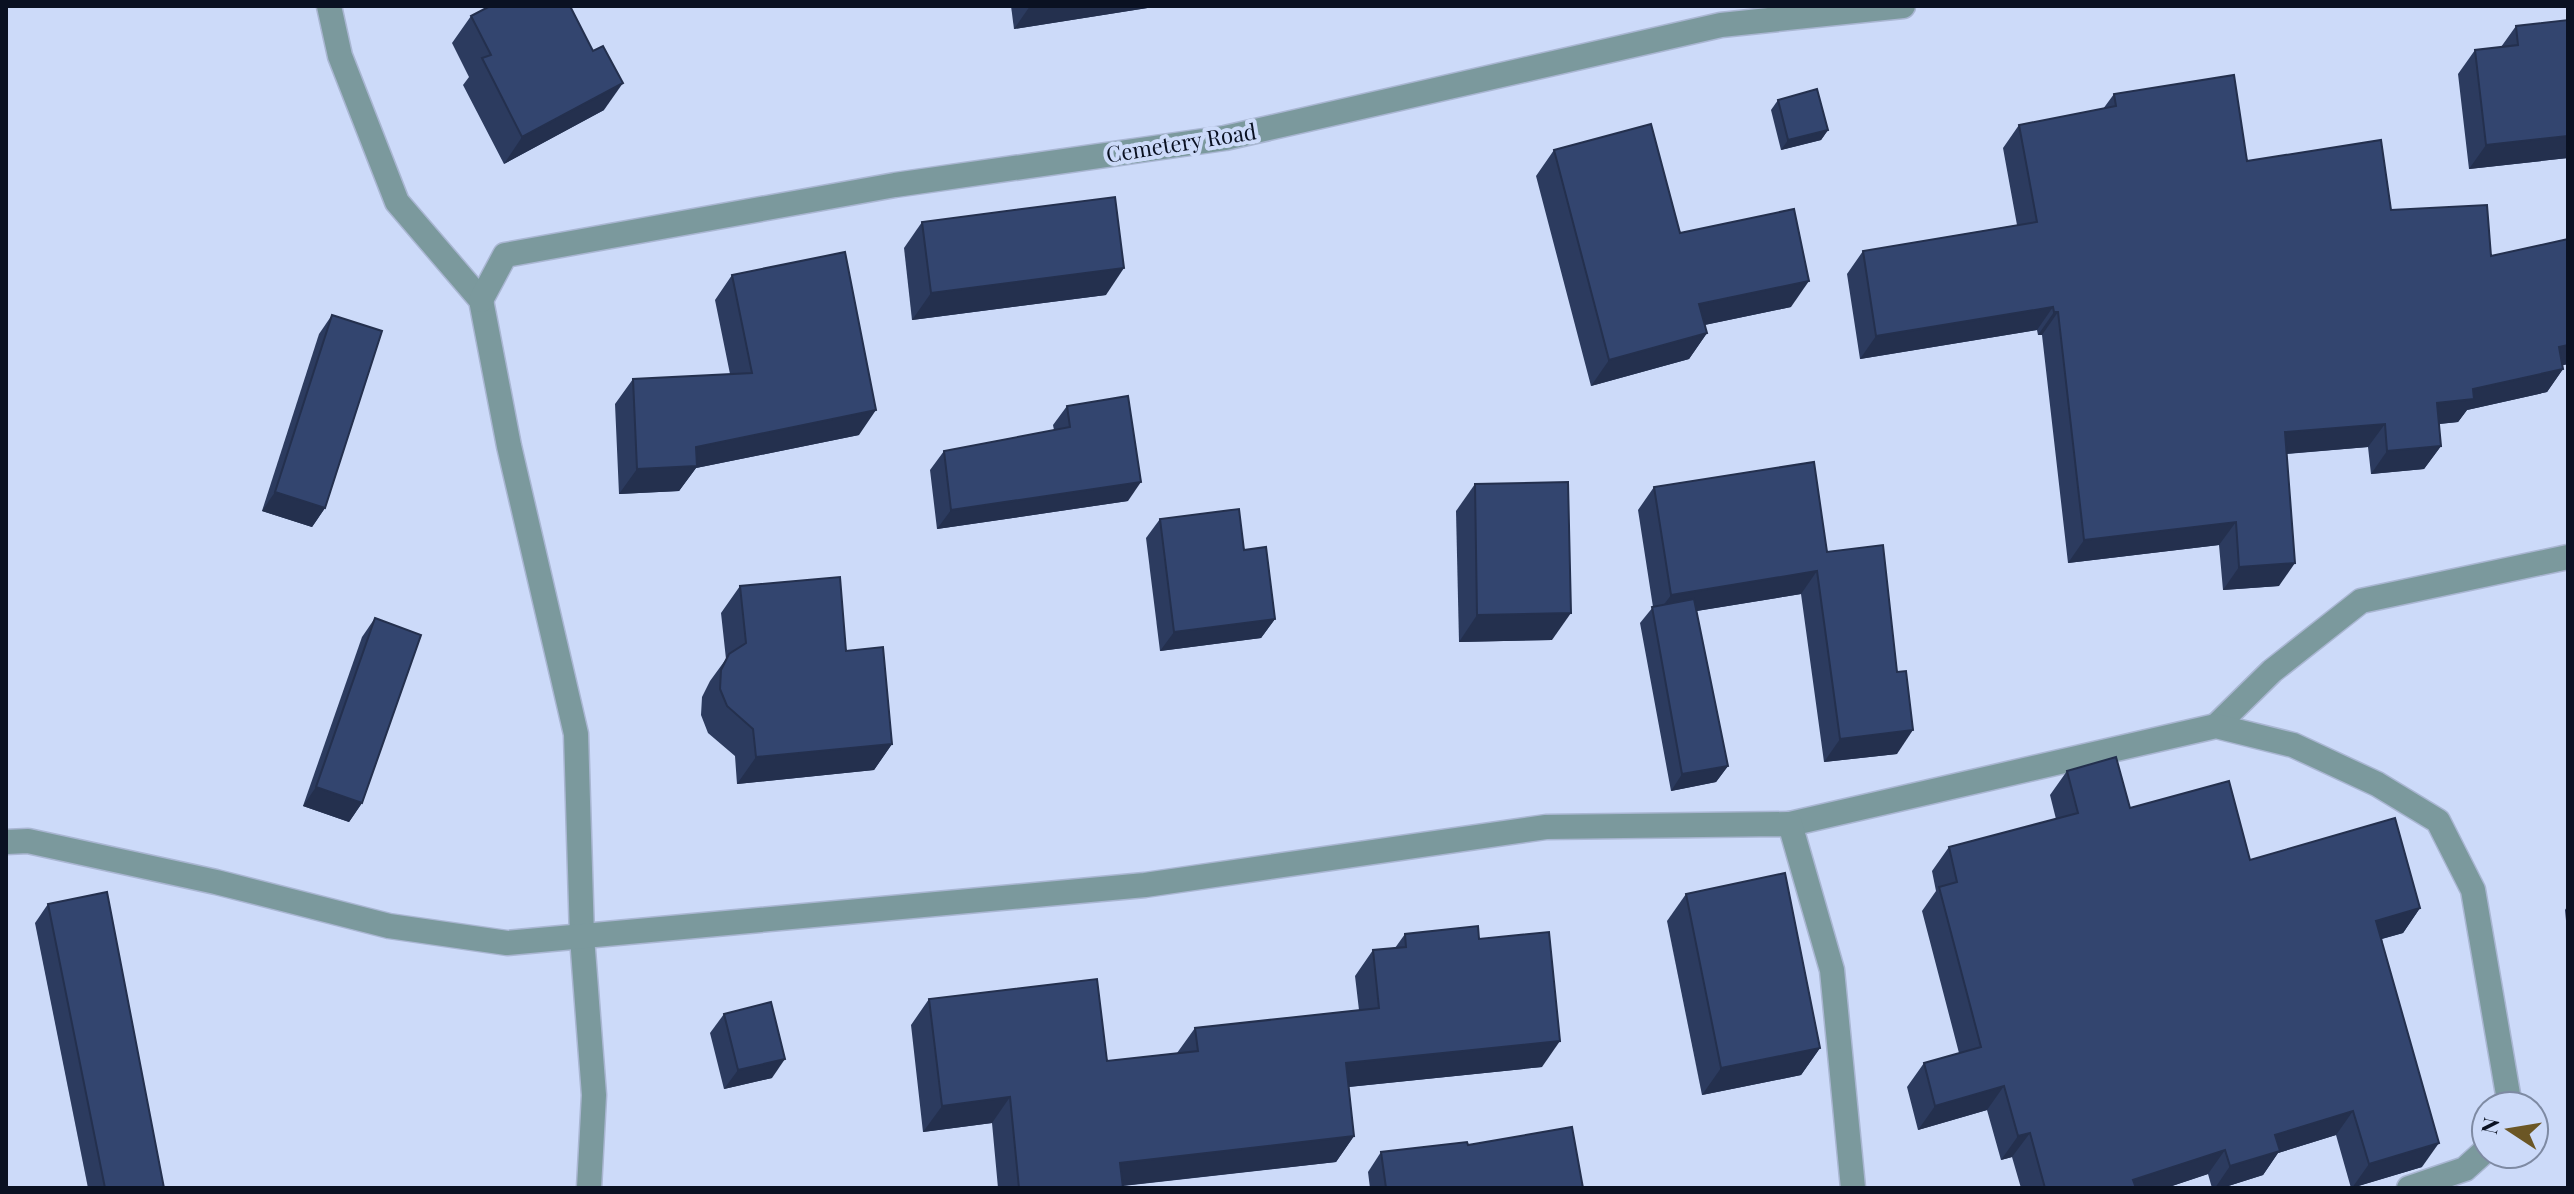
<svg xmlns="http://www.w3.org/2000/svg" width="2574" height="1194" font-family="'Playfair Display',serif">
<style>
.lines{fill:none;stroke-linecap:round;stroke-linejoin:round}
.minor-casing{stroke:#a9b6d2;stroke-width:27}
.minor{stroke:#7b999d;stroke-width:24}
.wall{fill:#2c3b5f}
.shaded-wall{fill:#24304e}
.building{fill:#33456f;stroke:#24304e;stroke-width:2}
.labels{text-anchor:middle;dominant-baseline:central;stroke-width:8;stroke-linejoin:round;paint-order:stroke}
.street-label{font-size:22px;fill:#0a1122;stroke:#ccdaf9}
</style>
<rect width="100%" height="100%" fill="#ccdaf9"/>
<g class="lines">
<g class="minor-casing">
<g id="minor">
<path d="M 329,6 L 340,56 L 397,202 L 481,300 L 509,446 L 576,734 L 582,937 L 594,1095 L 589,1188"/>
<path d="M 481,300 L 505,255 L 895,185 L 1225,138 L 1721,25 L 1903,6"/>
<path d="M 2216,726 L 2272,671 L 2361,601 L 2568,557"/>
<path d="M 1790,824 L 2216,726 L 2293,745 L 2377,784 L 2438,821 L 2473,890 L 2510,1106"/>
<path d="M 6,842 L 28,841 L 216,882 L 389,926 L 507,943 L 1145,885 L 1546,827 L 1790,824 L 1832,970 L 1853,1188"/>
<path d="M 2409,1188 L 2465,1169 L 2486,1150"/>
</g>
</g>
<use href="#minor" class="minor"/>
</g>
<g class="wall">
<path d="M 1011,6 L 1160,6 L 1014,29 Z"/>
<path d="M 471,16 L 604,110 L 504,164 L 463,85 L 469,77 L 452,43 Z"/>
<path d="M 2516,26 L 2568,158 L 2469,169 L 2458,74 L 2475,50 L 2501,47 Z"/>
<path d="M 2114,94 L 2247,161 L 2391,210 L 2491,256 L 2568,239 L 2568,364 L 2563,365 L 2563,369 L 2547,392 L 2467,410 L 2458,422 L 2439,424 L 2441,446 L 2424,469 L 2371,474 L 2368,447 L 2287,454 L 2279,586 L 2223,590 L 2219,545 L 2068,563 L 2042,335 L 2038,335 L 2037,330 L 1860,359 L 1847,274 L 1863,251 L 2017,225 L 2003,148 L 2019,125 L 2103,109 Z"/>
<path d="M 1778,100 L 1828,130 L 1821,140 L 1781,150 L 1771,110 Z"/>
<path d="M 1554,150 L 1680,233 L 1791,307 L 1704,325 L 1707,333 L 1689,359 L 1591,386 L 1536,176 Z"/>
<path d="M 922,222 L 1106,295 L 912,320 L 904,248 Z"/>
<path d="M 732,275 L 859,435 L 696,468 L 679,491 L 619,494 L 615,404 L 633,379 L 730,374 L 715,300 Z"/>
<path d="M 332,315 L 325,508 L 312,527 L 262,511 L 319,334 Z"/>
<path d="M 1067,406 L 1128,501 L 937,529 L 930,470 L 944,451 L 1054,430 L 1053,425 Z"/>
<path d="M 1475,484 L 1552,640 L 1459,642 L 1456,511 Z"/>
<path d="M 1654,487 L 1827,552 L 1897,754 L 1824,762 L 1801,594 L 1696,611 L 1728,766 L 1716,782 L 1671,791 L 1640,623 L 1653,607 L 1638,510 Z"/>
<path d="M 1160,519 L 1244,550 L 1275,619 L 1261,638 L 1160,651 L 1146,538 Z"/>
<path d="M 740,586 L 846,651 L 892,744 L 874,770 L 737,784 L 735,756 L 708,733 L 701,715 L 702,697 L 710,681 L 726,659 L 721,613 Z"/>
<path d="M 375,618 L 362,803 L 349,822 L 303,806 L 362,637 Z"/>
<path d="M 2067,771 L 2130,808 L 2250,860 L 2420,908 L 2403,933 L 2382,939 L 2422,1167 L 2351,1188 L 2336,1135 L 2278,1153 L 2263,1175 L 2222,1188 L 2212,1188 L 2208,1174 L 2166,1188 L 2021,1188 L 2012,1157 L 2001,1160 L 1987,1110 L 1918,1130 L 1907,1087 L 1924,1063 L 1959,1053 L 1922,911 L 1936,891 L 1932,871 L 1949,847 L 2056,819 L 2050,795 Z"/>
<path d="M 1686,894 L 1820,1048 L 1801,1075 L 1702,1095 L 1667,921 Z"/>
<path d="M 48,904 L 164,1188 L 88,1188 L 35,923 Z"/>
<path d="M 2568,905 L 2568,942 L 2565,910 Z"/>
<path d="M 1405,934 L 1479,939 L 1542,1067 L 1349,1087 L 1354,1136 L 1336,1162 L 1123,1186 L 1123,1188 L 998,1188 L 992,1123 L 923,1132 L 911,1025 L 929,999 L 1107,1061 L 1177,1053 L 1195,1028 L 1359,1010 L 1355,976 L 1373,950 L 1395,948 Z"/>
<path d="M 724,1014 L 772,1078 L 724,1089 L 710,1033 Z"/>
<path d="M 1468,1145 L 1583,1188 L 1370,1188 L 1368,1172 L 1381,1152 Z"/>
</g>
<g class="shaded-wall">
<path d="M 1030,6 L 1160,6 L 1014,29 Z"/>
<path d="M 623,83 L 604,110 L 504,164 L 522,137 Z"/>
<path d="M 1828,130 L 1821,140 L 1781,150 L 1788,140 Z"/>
<path d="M 2568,136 L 2568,158 L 2469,169 L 2486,145 Z"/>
<path d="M 1124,268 L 1106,295 L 912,320 L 931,293 Z"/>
<path d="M 1809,281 L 1791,307 L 1681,330 L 1699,304 Z"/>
<path d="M 2053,307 L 2037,330 L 1860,359 L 1876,336 Z"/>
<path d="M 2054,312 L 2058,312 L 2042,335 L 2038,335 Z"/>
<path d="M 1707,333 L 1689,359 L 1591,386 L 1609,360 Z"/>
<path d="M 2568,345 L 2568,364 L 2543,370 L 2559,347 Z"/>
<path d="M 2563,369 L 2547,392 L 2467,410 L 2458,422 L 2420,426 L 2437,403 L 2473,389 Z"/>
<path d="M 876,410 L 859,435 L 696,468 L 679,491 L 619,494 L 637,469 L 696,447 Z"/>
<path d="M 2385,424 L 2368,447 L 2269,455 L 2285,432 Z"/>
<path d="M 2441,446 L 2424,469 L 2371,474 L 2387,451 Z"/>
<path d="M 1141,482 L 1128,501 L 937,529 L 951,510 Z"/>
<path d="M 275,492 L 325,508 L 312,527 L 262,511 Z"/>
<path d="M 2236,522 L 2219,545 L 2068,563 L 2084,540 Z"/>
<path d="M 2295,563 L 2279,586 L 2223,590 L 2239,567 Z"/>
<path d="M 1817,571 L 1801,594 L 1654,618 L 1671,595 Z"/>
<path d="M 1571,613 L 1552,640 L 1459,642 L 1477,615 Z"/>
<path d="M 1275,619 L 1261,638 L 1160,651 L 1174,632 Z"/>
<path d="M 1913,730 L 1897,754 L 1824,762 L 1840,739 Z"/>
<path d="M 892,744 L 874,770 L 737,784 L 756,757 Z"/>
<path d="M 1728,766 L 1716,782 L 1671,791 L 1682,774 Z"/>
<path d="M 316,787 L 362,803 L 349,822 L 303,806 Z"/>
<path d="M 2420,908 L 2403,933 L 2359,945 L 2376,921 Z"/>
<path d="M 1560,1041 L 1542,1067 L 1328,1089 L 1346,1063 Z"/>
<path d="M 1820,1048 L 1801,1075 L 1702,1095 L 1721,1068 Z"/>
<path d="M 785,1059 L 772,1078 L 724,1089 L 738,1070 Z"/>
<path d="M 2004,1086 L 1987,1110 L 1918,1130 L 1935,1106 Z"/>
<path d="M 1010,1097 L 992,1123 L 923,1132 L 942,1106 Z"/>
<path d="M 2353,1111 L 2336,1135 L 2278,1153 L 2263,1175 L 2222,1188 L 2215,1188 L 2230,1166 L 2275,1135 Z"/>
<path d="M 2030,1133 L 2012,1157 L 2001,1160 L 2018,1136 Z"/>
<path d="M 1354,1136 L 1336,1162 L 1102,1188 L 1120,1163 Z"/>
<path d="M 2439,1143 L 2422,1167 L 2352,1188 L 2369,1164 Z"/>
<path d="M 2225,1150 L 2208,1174 L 2166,1188 L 2128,1188 L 2133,1180 Z"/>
</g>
<g class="building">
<path d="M 490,6 L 570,6 L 593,51 L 603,46 L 623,83 L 522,137 L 482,58 L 491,55 L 471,16 Z"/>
<path d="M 2568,20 L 2568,136 L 2486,145 L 2475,50 L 2518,45 L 2516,26 Z"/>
<path d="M 2234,75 L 2247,161 L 2381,140 L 2391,210 L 2487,205 L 2491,256 L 2568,239 L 2568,345 L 2559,347 L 2563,369 L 2473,389 L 2474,399 L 2437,403 L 2441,446 L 2387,451 L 2385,424 L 2285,432 L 2295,563 L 2239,567 L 2236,522 L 2084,540 L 2058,312 L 2054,312 L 2053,307 L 1876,336 L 1863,251 L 2037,222 L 2019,125 L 2116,106 L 2114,94 Z"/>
<path d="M 1817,89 L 1828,130 L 1788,140 L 1778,100 Z"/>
<path d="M 1651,124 L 1680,233 L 1794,209 L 1809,281 L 1699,304 L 1707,333 L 1609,360 L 1554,150 Z"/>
<path d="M 1115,197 L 1124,268 L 931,293 L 922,222 Z"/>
<path d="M 845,252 L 876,410 L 696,447 L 697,466 L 637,469 L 633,379 L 752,373 L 732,275 Z"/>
<path d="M 332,315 L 382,331 L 325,508 L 275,492 Z"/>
<path d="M 1128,396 L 1141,482 L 951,510 L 944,451 L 1070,427 L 1067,406 Z"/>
<path d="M 1814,462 L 1827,552 L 1883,545 L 1897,672 L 1906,671 L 1913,730 L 1840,739 L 1817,571 L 1671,595 L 1654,487 Z"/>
<path d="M 1568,482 L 1571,613 L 1477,615 L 1475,484 Z"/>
<path d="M 1239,509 L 1244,550 L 1266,547 L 1275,619 L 1174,632 L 1160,519 Z"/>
<path d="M 840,577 L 846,651 L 883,647 L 892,744 L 756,757 L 753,729 L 727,706 L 720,689 L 721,670 L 729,654 L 746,643 L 740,586 Z"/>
<path d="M 1694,599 L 1728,766 L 1682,774 L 1652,607 Z"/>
<path d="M 375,618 L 421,635 L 362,803 L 316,787 Z"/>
<path d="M 2116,757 L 2130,808 L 2229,781 L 2250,860 L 2395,818 L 2420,908 L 2376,921 L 2439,1143 L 2369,1164 L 2353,1111 L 2275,1135 L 2280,1151 L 2230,1166 L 2225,1150 L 2133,1180 L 2136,1188 L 2045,1188 L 2030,1133 L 2018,1136 L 2004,1086 L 1935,1106 L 1924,1063 L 1981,1047 L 1939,887 L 1957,882 L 1949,847 L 2078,813 L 2067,771 Z"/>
<path d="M 1785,873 L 1820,1048 L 1721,1068 L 1686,894 Z"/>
<path d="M 107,892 L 164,1188 L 105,1188 L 48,904 Z"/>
<path d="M 1478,926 L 1479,939 L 1549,932 L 1560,1041 L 1346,1063 L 1354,1136 L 1120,1163 L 1123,1188 L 1019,1188 L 1010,1097 L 942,1106 L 929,999 L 1097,979 L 1107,1061 L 1198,1051 L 1195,1028 L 1379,1008 L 1373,950 L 1406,947 L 1405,934 Z"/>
<path d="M 771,1002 L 785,1059 L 738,1070 L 724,1014 Z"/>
<path d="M 1572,1127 L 1583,1188 L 1386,1188 L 1381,1152 L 1467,1142 L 1468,1145 Z"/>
</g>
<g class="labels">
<g class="street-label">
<text transform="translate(1181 142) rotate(-9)">Cemetery Road</text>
</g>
</g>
<rect width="2574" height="1194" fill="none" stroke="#0a1122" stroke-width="16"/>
<g transform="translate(2510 1130) rotate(282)"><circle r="38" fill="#ccdaf9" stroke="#7e8aa3" stroke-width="2"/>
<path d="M0-6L14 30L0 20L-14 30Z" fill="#6b5625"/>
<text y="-12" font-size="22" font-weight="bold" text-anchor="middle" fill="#0a1122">N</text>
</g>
</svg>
